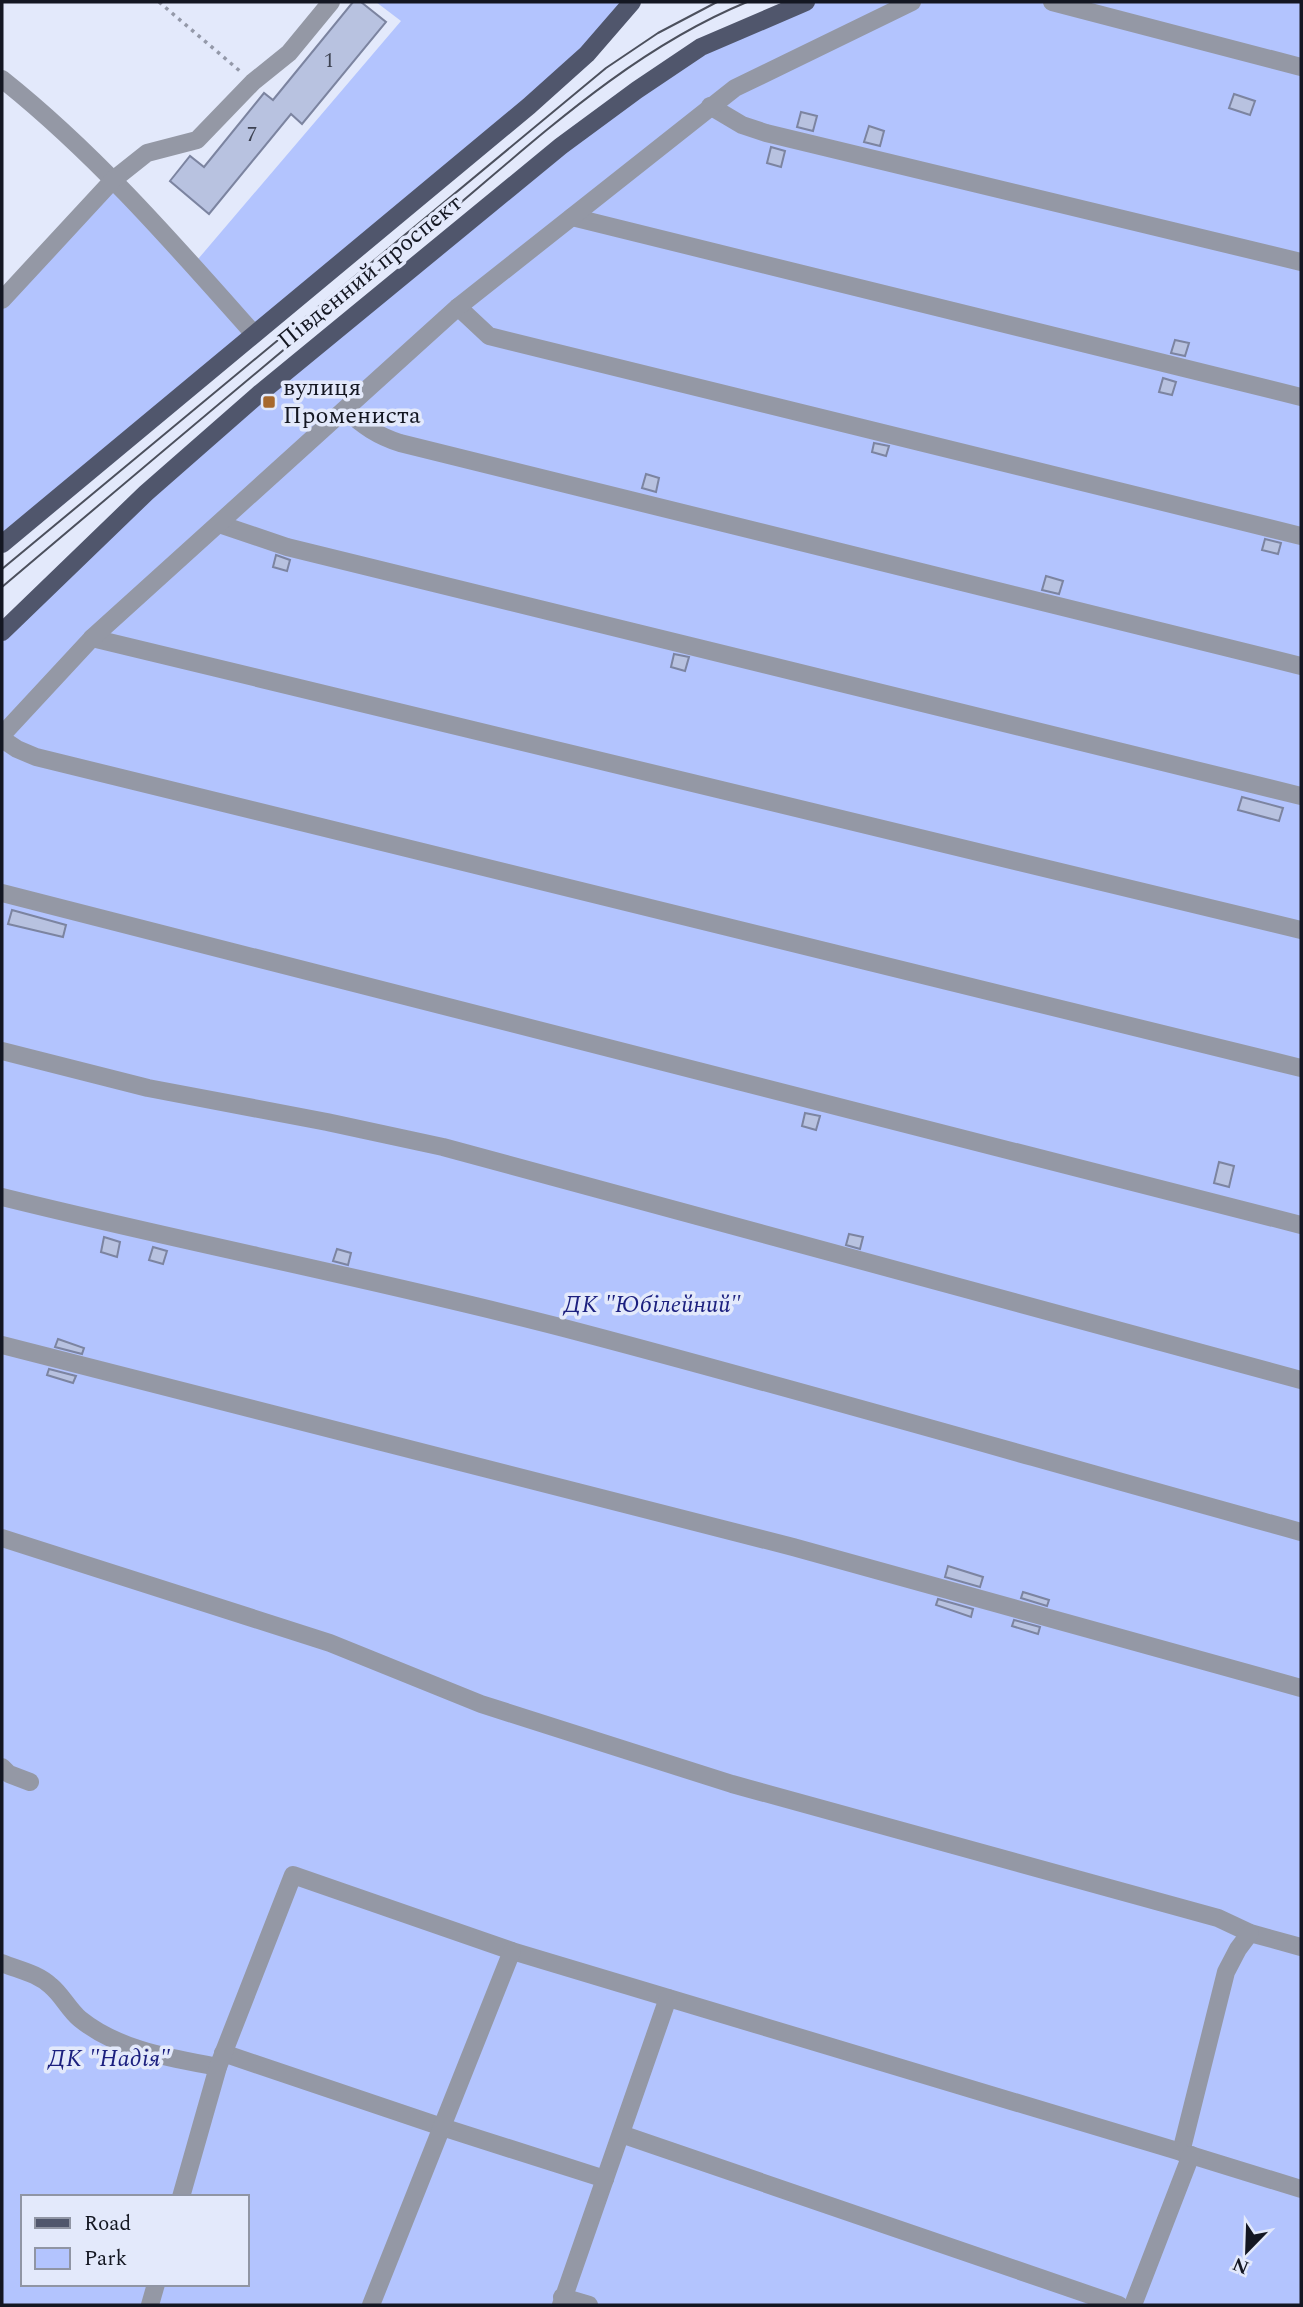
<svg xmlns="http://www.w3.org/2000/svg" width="1303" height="2307" font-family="Spectral,serif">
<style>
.green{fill:#b3c4fe;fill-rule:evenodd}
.building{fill:#b8c2e0;stroke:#7c84a0;stroke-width:2}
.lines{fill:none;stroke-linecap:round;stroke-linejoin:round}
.path{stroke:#9499a9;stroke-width:3.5;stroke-dasharray:3.5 5;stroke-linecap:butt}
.minor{stroke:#9498a5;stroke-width:18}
.major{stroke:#50566c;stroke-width:18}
.tram{stroke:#4c505d;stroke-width:2}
.poi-dot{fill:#a7692e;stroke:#e3e9fb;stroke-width:2.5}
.labels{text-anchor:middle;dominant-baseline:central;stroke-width:7;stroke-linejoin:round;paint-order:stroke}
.number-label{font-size:21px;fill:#3d4252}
.street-label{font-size:24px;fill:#141722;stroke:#e3e9fb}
.poi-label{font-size:24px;fill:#141722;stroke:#e3e9fb;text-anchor:start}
.park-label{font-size:24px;font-style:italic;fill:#1c207f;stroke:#e3e9fb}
</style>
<rect width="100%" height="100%" fill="#e3e9fb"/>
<g class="green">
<path d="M 376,2 L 630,2 L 587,54 L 2,544 L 2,300 L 113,180 L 193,265 L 401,21 Z"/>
<path d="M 806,2 L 1301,2 L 1301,2305 L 2,2305 L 2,632 L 146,493 L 637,90 ZM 23,2197 L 247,2197 L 247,2284 L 23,2284 Z"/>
</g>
<g class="building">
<path d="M 353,2 L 361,2 L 386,22 L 302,124 L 291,114 L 209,214 L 170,181 L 190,156 L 204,167 L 264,93 L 273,100 Z"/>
<path d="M 1234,94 L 1255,101 L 1250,115 L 1229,108 Z"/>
<path d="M 801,112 L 817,116 L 813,131 L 797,127 Z"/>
<path d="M 869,126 L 884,131 L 880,146 L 864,142 Z"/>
<path d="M 771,147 L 785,151 L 781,167 L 767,163 Z"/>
<path d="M 1175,340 L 1189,343 L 1185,356 L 1171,353 Z"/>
<path d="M 1163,378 L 1176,382 L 1172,395 L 1159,392 Z"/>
<path d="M 874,443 L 889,446 L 886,456 L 872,452 Z"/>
<path d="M 646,474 L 659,478 L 656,492 L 642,488 Z"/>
<path d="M 1265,539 L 1281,543 L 1278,554 L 1262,550 Z"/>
<path d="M 276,555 L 290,560 L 287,571 L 273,567 Z"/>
<path d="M 1046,576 L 1063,581 L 1059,594 L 1042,590 Z"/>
<path d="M 674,654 L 689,657 L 685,671 L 671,667 Z"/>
<path d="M 1242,797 L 1283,808 L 1279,821 L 1238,810 Z"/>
<path d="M 12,910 L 66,925 L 63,937 L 8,924 Z"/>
<path d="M 805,1113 L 820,1116 L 816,1130 L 802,1126 Z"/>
<path d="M 1219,1162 L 1234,1166 L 1229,1187 L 1214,1183 Z"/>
<path d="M 849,1234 L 863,1237 L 860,1249 L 846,1245 Z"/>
<path d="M 104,1237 L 120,1242 L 117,1257 L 101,1252 Z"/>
<path d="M 153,1247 L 167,1251 L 163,1264 L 149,1260 Z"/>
<path d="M 337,1249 L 351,1253 L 348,1265 L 333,1261 Z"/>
<path d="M 58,1339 L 84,1348 L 82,1354 L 55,1347 Z"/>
<path d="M 49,1369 L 76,1376 L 73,1383 L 47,1375 Z"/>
<path d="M 948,1566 L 983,1577 L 980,1587 L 945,1577 Z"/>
<path d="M 1023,1592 L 1049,1600 L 1047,1606 L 1021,1598 Z"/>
<path d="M 938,1599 L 973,1609 L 971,1617 L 936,1605 Z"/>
<path d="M 1014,1620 L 1040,1627 L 1038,1634 L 1012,1626 Z"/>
</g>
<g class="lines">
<path class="path" d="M 159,2 L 241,72"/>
<g class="minor">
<path d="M 1052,2 L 1301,67"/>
<path d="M 2,79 C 95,153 174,244 253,333"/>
<path d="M 710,106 L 742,125 L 766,133 L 1301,262"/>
<path d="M 572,217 L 1301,397"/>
<path d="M 2,300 L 113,180 L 147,153 L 197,140 L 253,82 L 289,53 L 331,2"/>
<path d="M 458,307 L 489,336 L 1301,536"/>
<path d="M 346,410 C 363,426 378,436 400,443 L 1301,666"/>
<path d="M 219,524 L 287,547 L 1301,796"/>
<path d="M 92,638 L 1301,930"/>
<path d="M 2,735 L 92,638 L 458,307 L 735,88 L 912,2"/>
<path d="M 2,739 L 17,749 L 36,757 L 1301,1068"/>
<path d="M 2,893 L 1301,1225"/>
<path d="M 2,1051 L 148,1088 L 327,1122 L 443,1147 L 1301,1380"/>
<path d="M 2,1197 C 187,1243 375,1279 560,1327 C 808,1392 1054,1464 1301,1532"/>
<path d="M 2,1345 L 793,1547 L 1301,1688"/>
<path d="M 2,1538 L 330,1643 L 481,1704 L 732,1784 L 1218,1918 L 1250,1933 L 1301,1947"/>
<path d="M 2,1767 L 9,1774 L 30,1782"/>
<path d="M 1250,1933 L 1238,1949 L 1226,1972 L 1181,2152 L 1301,2189"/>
<path d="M 2,1963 C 19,1970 37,1973 51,1986 C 62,1995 69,2010 80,2019 C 118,2050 171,2058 218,2067"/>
<path d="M 223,2053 L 442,2127 L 605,2179"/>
<path d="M 621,2134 L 1119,2305"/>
<path d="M 181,2197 L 218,2067 L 293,1875 L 512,1951 L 1181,2152"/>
<path d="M 562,2297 L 589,2305"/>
<path d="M 150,2305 L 156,2284"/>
<path d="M 371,2305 L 512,1951"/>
<path d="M 561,2305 L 668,1998"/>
<path d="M 1133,2305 L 1191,2155"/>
</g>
<g class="major">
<path d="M 2,544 L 529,106 L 587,54 L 632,2"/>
<path d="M 2,632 L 146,493 L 259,394 L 561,146 L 637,90 L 701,47 L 806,2"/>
</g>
<g class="tram">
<path d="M 2,569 L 606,68 L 658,33 L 717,2"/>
<path d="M 2,587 C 145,466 288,345 433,226 C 532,144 626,52 747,2"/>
</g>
</g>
<rect class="poi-dot" x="262" y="395" width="14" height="14" rx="3.5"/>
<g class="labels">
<g class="number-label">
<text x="329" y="61">1</text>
<text x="252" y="135">7</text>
</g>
<g class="street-label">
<text transform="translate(370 272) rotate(-39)">Південний проспект</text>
</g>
<g class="poi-label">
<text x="283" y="388">вулиця<tspan x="283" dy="28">Промениста</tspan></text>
</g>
<g class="park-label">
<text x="652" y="1305">ДК "Юбілейний"</text>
<text x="109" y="2059">ДК "Надія"</text>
</g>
</g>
<rect width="1303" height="2307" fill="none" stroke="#141722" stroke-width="7"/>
<rect x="21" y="2195" width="228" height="91" fill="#e3e9fb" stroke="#9095a4" stroke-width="2"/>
<rect x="35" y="2218" width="35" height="10" fill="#50566c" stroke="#9095a4" stroke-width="2"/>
<text x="84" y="2230" font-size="21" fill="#141722">Road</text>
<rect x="35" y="2248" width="35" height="21" fill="#b3c4fe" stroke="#9095a4" stroke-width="2"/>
<text x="84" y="2265" font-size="21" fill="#141722">Park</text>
<g transform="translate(1247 2251) rotate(203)" stroke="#e3e9fb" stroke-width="5" paint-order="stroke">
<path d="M0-5L12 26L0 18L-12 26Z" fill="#141722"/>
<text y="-10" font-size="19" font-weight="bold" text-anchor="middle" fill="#141722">N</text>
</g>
</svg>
